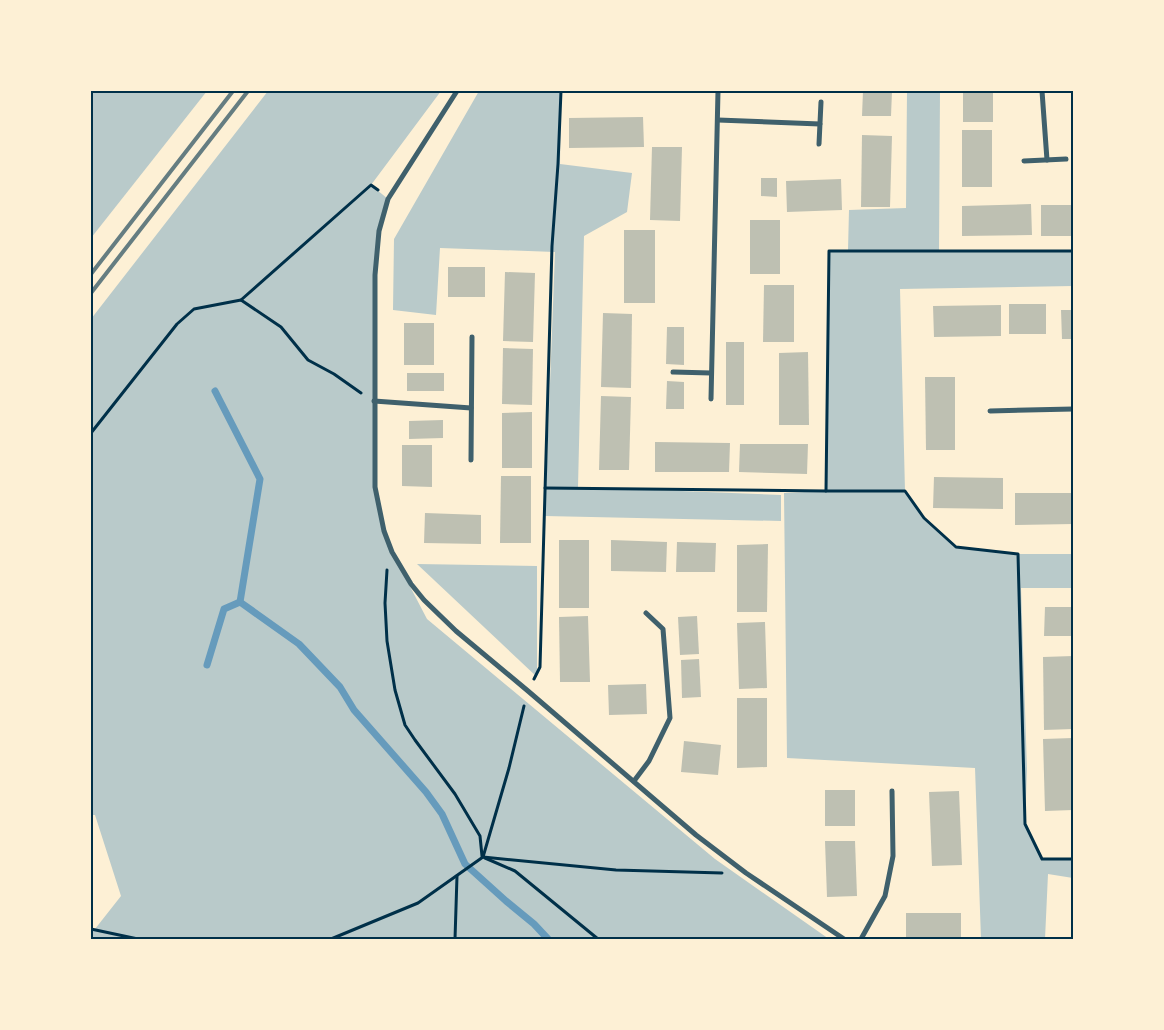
<svg xmlns="http://www.w3.org/2000/svg" width="1164" height="1030" font-family="'DM Sans',sans-serif">
<style>
.green{fill:#b9caca}
.lines{fill:none;stroke-linecap:round;stroke-linejoin:round}
.stream{stroke:#669bbc;stroke-width:7}
.building{fill:#bec0b2}
.path{stroke:#003049;stroke-width:3}
.minor{stroke:#3f606c;stroke-width:5}
.rail{stroke:#657d81;stroke-width:4}
.neatline{fill:none;stroke:#003049;stroke-width:2}
</style>
<rect width="100%" height="100%" fill="#fdf0d5"/>
<g class="green">
<path d="M 91,91 L 207,91 L 91,238 Z"/>
<path d="M 268,91 L 441,91 L 371,185 L 388,199 L 379,231 L 375,275 L 375,487 L 384,531 L 392,552 L 427,619 L 715,859 L 829,939 L 91,939 L 91,929 L 95,929 L 121,896 L 95,815 L 91,815 L 91,319 Z"/>
<path d="M 479,91 L 561,91 L 560,164 L 632,173 L 627,212 L 584,236 L 578,487 L 781,495 L 781,521 L 545,516 L 555,252 L 440,248 L 436,315 L 393,310 L 394,239 Z"/>
<path d="M 907,91 L 940,91 L 939,251 L 1073,250 L 1073,286 L 900,289 L 905,491 L 924,518 L 956,547 L 1018,554 L 1073,554 L 1073,588 L 1021,588 L 1027,769 L 1025,824 L 1042,859 L 1073,859 L 1073,878 L 1048,874 L 1045,939 L 981,939 L 975,768 L 787,758 L 784,493 L 825,491 L 829,251 L 848,250 L 849,210 L 906,208 Z"/>
<path d="M 417,564 L 537,566 L 537,677 Z"/>
</g>
<g class="lines">
<g class="stream">
<path d="M 215,391 L 260,479 L 240,602 L 299,644 L 340,687 L 354,710 L 426,792 L 442,814 L 465,864 L 506,901 L 534,924 L 548,939"/>
<path d="M 207,665 L 224,609 L 240,602"/>
</g>
</g>
<g class="building">
<path d="M 863,91 L 892,91 L 891,116 L 862,116 Z"/>
<rect x="963" y="91" width="30" height="31"/>
<path d="M 643,117 L 644,147 L 569,148 L 569,118 Z"/>
<rect x="962" y="130" width="30" height="57"/>
<path d="M 862,135 L 892,136 L 890,207 L 861,207 Z"/>
<path d="M 652,147 L 682,147 L 680,221 L 650,220 Z"/>
<path d="M 761,178 L 777,178 L 777,197 L 761,196 Z"/>
<path d="M 841,179 L 842,210 L 787,212 L 786,181 Z"/>
<path d="M 1031,204 L 1032,235 L 962,236 L 962,206 Z"/>
<rect x="1041" y="205" width="32" height="31"/>
<rect x="750" y="220" width="30" height="54"/>
<rect x="624" y="230" width="31" height="73"/>
<rect x="448" y="267" width="37" height="30"/>
<path d="M 505,272 L 535,273 L 533,342 L 503,341 Z"/>
<path d="M 764,285 L 794,285 L 794,342 L 763,342 Z"/>
<rect x="1009" y="304" width="37" height="30"/>
<path d="M 1001,305 L 1001,336 L 934,337 L 933,306 Z"/>
<path d="M 1061,310 L 1073,310 L 1073,339 L 1062,339 Z"/>
<path d="M 603,313 L 632,314 L 631,388 L 601,387 Z"/>
<rect x="404" y="323" width="30" height="42"/>
<path d="M 667,327 L 684,327 L 684,365 L 666,364 Z"/>
<rect x="726" y="342" width="18" height="63"/>
<path d="M 503,348 L 533,349 L 532,405 L 502,404 Z"/>
<path d="M 808,352 L 809,425 L 779,425 L 779,353 Z"/>
<rect x="407" y="373" width="37" height="18"/>
<path d="M 925,377 L 955,377 L 955,450 L 926,450 Z"/>
<path d="M 667,381 L 684,382 L 684,409 L 666,409 Z"/>
<path d="M 601,396 L 631,397 L 629,470 L 599,470 Z"/>
<path d="M 532,412 L 532,468 L 502,468 L 502,413 Z"/>
<path d="M 443,420 L 443,438 L 409,439 L 409,421 Z"/>
<path d="M 655,442 L 730,443 L 729,472 L 655,472 Z"/>
<path d="M 740,444 L 808,444 L 807,474 L 739,472 Z"/>
<path d="M 402,445 L 432,445 L 432,487 L 402,486 Z"/>
<path d="M 501,476 L 531,476 L 531,543 L 500,543 Z"/>
<path d="M 934,477 L 1003,478 L 1003,509 L 933,508 Z"/>
<path d="M 1015,493 L 1073,493 L 1073,524 L 1015,525 Z"/>
<path d="M 425,513 L 481,515 L 481,544 L 424,543 Z"/>
<rect x="559" y="540" width="30" height="68"/>
<path d="M 611,540 L 667,542 L 666,572 L 611,571 Z"/>
<path d="M 677,542 L 716,543 L 715,572 L 676,572 Z"/>
<path d="M 768,544 L 767,612 L 737,612 L 737,545 Z"/>
<path d="M 1045,607 L 1073,607 L 1073,636 L 1044,636 Z"/>
<path d="M 588,616 L 590,682 L 560,682 L 559,617 Z"/>
<path d="M 697,616 L 699,654 L 680,655 L 678,617 Z"/>
<path d="M 765,622 L 767,688 L 739,689 L 737,623 Z"/>
<path d="M 1073,656 L 1073,729 L 1044,730 L 1043,657 Z"/>
<path d="M 699,659 L 701,697 L 682,698 L 681,660 Z"/>
<path d="M 646,684 L 647,714 L 609,715 L 608,685 Z"/>
<path d="M 737,698 L 767,698 L 767,767 L 737,768 Z"/>
<path d="M 1073,738 L 1073,810 L 1045,811 L 1043,739 Z"/>
<path d="M 684,741 L 721,745 L 718,775 L 681,772 Z"/>
<rect x="825" y="790" width="30" height="36"/>
<path d="M 959,791 L 962,865 L 932,866 L 929,792 Z"/>
<path d="M 825,841 L 855,841 L 857,896 L 827,897 Z"/>
<rect x="906" y="913" width="55" height="26"/>
</g>
<g class="lines">
<g class="path">
<path d="M 241,300 L 371,185 L 378,190"/>
<path d="M 91,433 L 177,324 L 194,309 L 241,300 L 281,327 L 308,360 L 334,374 L 361,393"/>
<path d="M 545,488 L 826,491 L 829,251 L 1073,251"/>
<path d="M 826,491 L 905,491 L 924,518 L 956,547 L 1018,554 L 1025,824 L 1042,859 L 1073,859"/>
<path d="M 387,570 L 385,603 L 387,641 L 395,690 L 405,725 L 415,740 L 455,794 L 480,836 L 482,856"/>
<path d="M 534,679 L 540,667 L 552,246 L 558,164 L 561,91"/>
<path d="M 483,857 L 616,870 L 722,873"/>
<path d="M 485,858 L 515,871 L 598,939"/>
<path d="M 91,929 L 138,939"/>
<path d="M 331,939 L 418,903 L 483,857 L 509,768 L 524,706"/>
<path d="M 455,939 L 457,876"/>
</g>
<g class="minor">
<path d="M 457,91 L 388,199 L 379,231 L 375,275 L 375,487 L 384,531 L 392,552 L 411,584 L 424,600 L 456,631 L 528,691 L 696,835 L 746,873 L 844,939"/>
<path d="M 1042,91 L 1047,160"/>
<path d="M 718,120 L 820,124"/>
<path d="M 819,144 L 821,102"/>
<path d="M 1024,161 L 1066,159"/>
<path d="M 673,372 L 711,373"/>
<path d="M 711,399 L 718,91"/>
<path d="M 374,401 L 471,408"/>
<path d="M 990,411 L 1073,409"/>
<path d="M 471,460 L 472,337"/>
<path d="M 634,781 L 649,761 L 670,718 L 663,629 L 646,613"/>
<path d="M 861,939 L 885,896 L 893,856 L 892,791"/>
</g>
<g class="rail">
<path d="M 91,274 L 233,91"/>
<path d="M 91,293 L 248,91"/>
</g>
</g>
<rect width="1164" height="1030" fill="none" stroke="#fdf0d5" stroke-width="185"/>
<rect x="92" y="92" width="980" height="846" class="neatline"/>
</svg>
